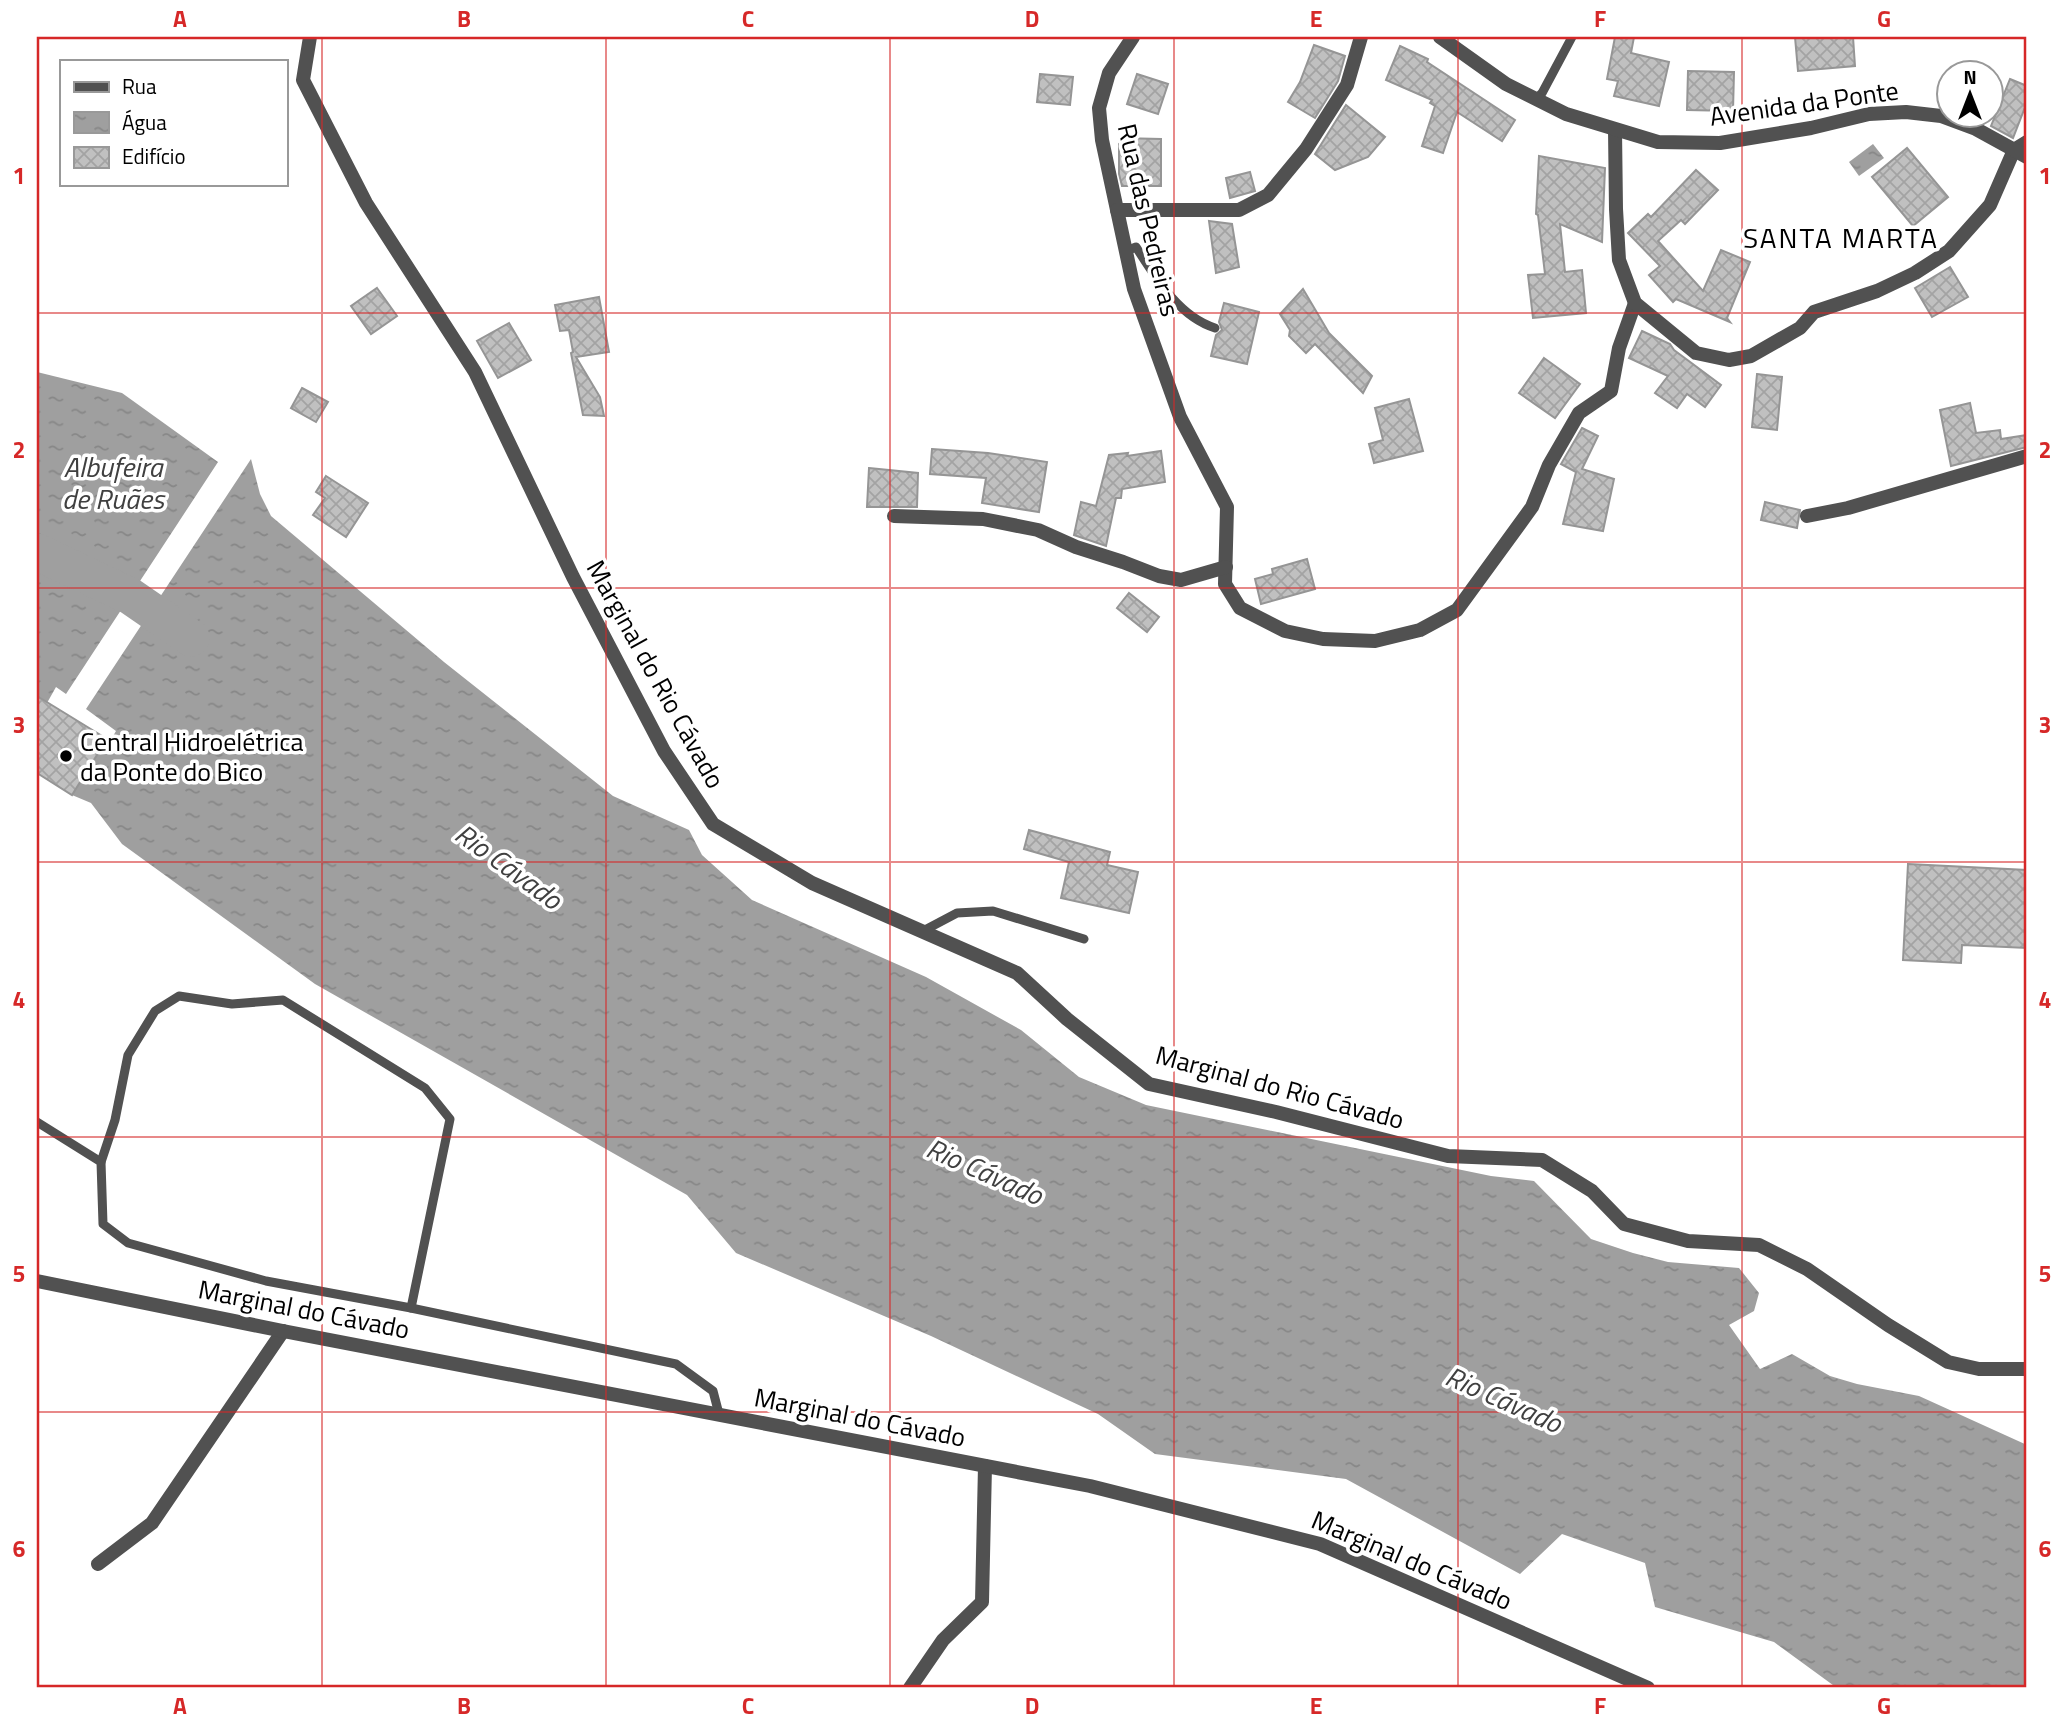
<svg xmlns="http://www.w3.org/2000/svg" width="2064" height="1725" font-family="'Titillium Web',sans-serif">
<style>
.water{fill:url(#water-ripples)}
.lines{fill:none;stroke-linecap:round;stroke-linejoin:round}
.river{stroke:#9f9f9f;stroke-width:37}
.building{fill:url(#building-cross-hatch);stroke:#959595;stroke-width:2}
.service{stroke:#515151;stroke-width:9}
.minor{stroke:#515151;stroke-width:14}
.tertiary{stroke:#515151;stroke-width:14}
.grid{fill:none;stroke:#d62828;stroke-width:2;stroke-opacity:0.55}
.poi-dot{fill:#000;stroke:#fff;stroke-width:2.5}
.labels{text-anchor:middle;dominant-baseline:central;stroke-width:7;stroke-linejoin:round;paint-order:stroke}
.street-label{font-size:26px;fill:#000;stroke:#fff}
.poi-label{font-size:26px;fill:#000;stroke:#fff;text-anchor:start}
.neighbourhood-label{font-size:28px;letter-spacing:2px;fill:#000;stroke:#fff}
.water-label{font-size:28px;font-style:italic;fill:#404040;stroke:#fff}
.neatline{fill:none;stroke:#d62828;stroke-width:2.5}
.grid-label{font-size:23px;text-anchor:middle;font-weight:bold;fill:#d62828}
</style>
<defs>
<pattern id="water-ripples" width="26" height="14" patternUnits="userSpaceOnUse" patternTransform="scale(1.75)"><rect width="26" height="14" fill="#9f9f9f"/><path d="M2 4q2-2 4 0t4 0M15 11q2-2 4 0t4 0" fill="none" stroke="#878787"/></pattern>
<pattern id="building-cross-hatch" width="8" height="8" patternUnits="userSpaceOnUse" patternTransform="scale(1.75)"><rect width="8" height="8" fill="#c0c0c0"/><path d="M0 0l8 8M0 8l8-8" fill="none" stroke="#a3a3a3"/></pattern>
</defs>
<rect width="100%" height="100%" fill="#fff"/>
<g class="water">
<path d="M 1873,144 L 1884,158 L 1859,176 L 1849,162 Z"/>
<path d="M 37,372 L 122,393 L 218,462 L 66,694 L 56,687 L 47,703 L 37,696 Z"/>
<path d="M 251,459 L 260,494 L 271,516 L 444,662 L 613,796 L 689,830 L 702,855 L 752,900 L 926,977 L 1021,1030 L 1079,1077 L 1146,1105 L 1491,1176 L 1534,1181 L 1591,1239 L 1633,1253 L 1668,1262 L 1739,1268 L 1759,1293 L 1754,1311 L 1729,1325 L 1760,1369 L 1792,1354 L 1830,1376 L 1857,1384 L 1919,1396 L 2027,1445 L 2027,1688 L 1837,1688 L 1774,1642 L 1655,1607 L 1645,1563 L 1562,1534 L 1520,1574 L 1346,1479 L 1155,1454 L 1098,1414 L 931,1336 L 736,1253 L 687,1195 L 315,984 L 122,844 L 91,803 L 72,795 L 107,739 L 109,743 L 116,731 L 86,709 Z"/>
</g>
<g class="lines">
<path class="river" d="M 37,552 L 130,596 L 191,638"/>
</g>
<g class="building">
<path d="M 1615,37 L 1634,37 L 1631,53 L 1669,62 L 1659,106 L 1614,96 L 1618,81 L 1607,79 Z"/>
<path d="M 1795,37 L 1853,37 L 1855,66 L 1798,71 Z"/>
<path d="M 1314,45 L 1345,56 L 1338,81 L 1315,118 L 1288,102 L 1300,82 Z"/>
<path d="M 1400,46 L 1428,59 L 1427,62 L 1515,120 L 1502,141 L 1457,112 L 1443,153 L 1422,146 L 1435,106 L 1430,103 L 1432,100 L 1386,80 Z"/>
<path d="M 1688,71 L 1734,72 L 1733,111 L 1687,110 Z"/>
<path d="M 1040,74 L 1073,77 L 1070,105 L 1037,102 Z"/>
<path d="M 1137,74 L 1168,84 L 1158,114 L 1127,104 Z"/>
<path d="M 2010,79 L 2027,86 L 2027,102 L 2013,138 L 1991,126 Z"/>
<path d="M 1346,105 L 1385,137 L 1368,157 L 1335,170 L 1315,154 Z"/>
<path d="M 1119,138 L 1161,139 L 1161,186 L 1122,186 L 1119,174 Z"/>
<path d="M 1907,148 L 1948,197 L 1913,226 L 1872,177 Z"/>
<path d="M 1539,156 L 1605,168 L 1602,242 L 1560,224 L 1565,272 L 1582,270 L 1586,313 L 1533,318 L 1528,275 L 1545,274 L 1538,215 L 1536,214 Z"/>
<path d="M 1696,170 L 1718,190 L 1685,224 L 1681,220 L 1658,241 L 1703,291 L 1721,250 L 1750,262 L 1727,318 L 1730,322 L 1676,299 L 1673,302 L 1649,275 L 1660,266 L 1628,233 L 1648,214 L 1651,217 Z"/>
<path d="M 1250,172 L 1255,191 L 1230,198 L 1226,178 Z"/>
<path d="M 1209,221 L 1232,224 L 1239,267 L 1216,273 Z"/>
<path d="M 1950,267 L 1968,297 L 1932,317 L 1915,288 Z"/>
<path d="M 377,288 L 397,316 L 371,334 L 351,306 Z"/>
<path d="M 1303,289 L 1329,333 L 1372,376 L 1363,393 L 1315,344 L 1306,353 L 1289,336 L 1290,330 L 1280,314 Z"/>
<path d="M 599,297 L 609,352 L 576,357 L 600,397 L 604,416 L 583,415 L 571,353 L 573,352 L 569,330 L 560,331 L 555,305 Z"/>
<path d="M 1224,303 L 1259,312 L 1247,364 L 1211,356 L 1216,335 L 1222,330 L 1219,322 Z"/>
<path d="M 509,323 L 531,360 L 498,378 L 477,341 Z"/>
<path d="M 1642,331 L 1670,344 L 1674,350 L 1721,385 L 1705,407 L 1687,394 L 1677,408 L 1655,393 L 1668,376 L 1629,358 Z"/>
<path d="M 1544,358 L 1580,384 L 1555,418 L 1519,393 Z"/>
<path d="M 1757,374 L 1782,377 L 1777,430 L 1752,427 Z"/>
<path d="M 302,388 L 328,402 L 316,422 L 291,408 Z"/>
<path d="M 1409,399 L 1423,451 L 1374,463 L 1369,444 L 1383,440 L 1375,408 Z"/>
<path d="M 1970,403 L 1976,433 L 2000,430 L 2001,439 L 2027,435 L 2027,447 L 1951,466 L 1940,410 Z"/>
<path d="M 1582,428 L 1598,436 L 1582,469 L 1614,479 L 1603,531 L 1563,524 L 1576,472 L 1561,464 Z"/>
<path d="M 932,449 L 988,453 L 1047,462 L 1039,512 L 982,503 L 986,478 L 930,474 Z"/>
<path d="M 1161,451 L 1165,482 L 1122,489 L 1121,498 L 1116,498 L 1106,546 L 1074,535 L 1081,502 L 1096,506 L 1109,455 L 1128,453 L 1127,456 Z"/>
<path d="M 869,468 L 918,473 L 917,507 L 867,507 Z"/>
<path d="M 326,476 L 368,503 L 346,537 L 313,515 L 325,498 L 316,492 Z"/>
<path d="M 1765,502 L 1800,510 L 1797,528 L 1761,520 Z"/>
<path d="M 1307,559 L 1315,589 L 1261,604 L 1255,579 L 1273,574 L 1272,569 Z"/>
<path d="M 1129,593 L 1159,617 L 1147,632 L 1117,608 Z"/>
<path d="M 37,696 L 107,739 L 72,795 L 37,773 Z"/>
<path d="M 1029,830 L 1110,852 L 1107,865 L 1138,872 L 1129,913 L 1061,898 L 1069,862 L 1024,849 Z"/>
<path d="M 1908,864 L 2027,870 L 2027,948 L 1962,945 L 1961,963 L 1903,960 Z"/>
</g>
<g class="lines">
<g class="service">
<path d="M 1536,99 L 1542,93 L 1572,37"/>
<path d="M 1126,251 L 1136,247 C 1156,278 1179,317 1215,328"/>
<path d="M 923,931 L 957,913 L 993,911 L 1084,939"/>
<path d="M 37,1122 L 101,1162 L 103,1224 L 128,1243 L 266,1281 L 411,1308 L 676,1364 L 713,1391 L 719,1414"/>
<path d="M 101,1162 L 115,1120 L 128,1055 L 155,1011 L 179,996 L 232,1004 L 283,1000 L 425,1088 L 450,1119 L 411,1308"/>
</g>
<g class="minor">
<path d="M 310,37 L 303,80 L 366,203 L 475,372 L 573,577 L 664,751 L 713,824 L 812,883 L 1017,973 L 1067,1019 L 1149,1084 L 1276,1112 L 1448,1156 L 1542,1160 L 1592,1191 L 1624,1224 L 1688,1241 L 1759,1245 L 1807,1269 L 1888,1325 L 1948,1362 L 1979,1369 L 2027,1369"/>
<path d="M 1133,37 L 1109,73 L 1099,108 L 1102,140 L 1134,289 L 1180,417 L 1227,507 L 1225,584 L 1240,608 L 1285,631 L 1323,639 L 1375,641 L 1420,630 L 1457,610 L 1532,507 L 1549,465 L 1579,413 L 1611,391 L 1619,348 L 1635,303"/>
<path d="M 1615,130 L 1616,209 L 1619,260 L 1635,303 L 1696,353 L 1729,360 L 1751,356 L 1800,328 L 1814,312 L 1877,291 L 1915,273 L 1949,251 L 1990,205 L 2014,150 L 2027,142"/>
<path d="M 1117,210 L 1239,210 L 1268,195 L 1306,149 L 1347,85 L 1361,37"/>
<path d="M 894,516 L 983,519 L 1038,530 L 1076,547 L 1123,562 L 1159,576 L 1181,580 L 1226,567"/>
<path d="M 1807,516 L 1848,508 L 2027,456"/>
<path d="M 98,1564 L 152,1523 L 283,1331"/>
<path d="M 910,1688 L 943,1640 L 982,1602 L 985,1466"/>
</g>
<g class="tertiary">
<path d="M 1440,37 L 1506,84 L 1566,114 L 1658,142 L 1720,143 L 1811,128 L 1869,114 L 1906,112 L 1941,116 L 1976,129 L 2027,157"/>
<path d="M 37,1281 L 283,1331 L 1090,1486 L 1320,1544 L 1648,1688"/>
</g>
</g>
<path class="grid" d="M 322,37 L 322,1688M 606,37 L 606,1688M 890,37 L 890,1688M 1174,37 L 1174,1688M 1458,37 L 1458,1688M 1742,37 L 1742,1688M 37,313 L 2027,313M 37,588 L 2027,588M 37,862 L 2027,862M 37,1137 L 2027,1137M 37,1412 L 2027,1412"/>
<circle class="poi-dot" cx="66" cy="756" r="7"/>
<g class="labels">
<g class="street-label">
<text transform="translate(1804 103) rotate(-8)">Avenida da Ponte</text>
<text transform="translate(1149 220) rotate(77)">Rua das Pedreiras</text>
<text transform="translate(656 674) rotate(61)">Marginal do Rio Cávado</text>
<text transform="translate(1280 1087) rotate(15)">Marginal do Rio Cávado</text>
<text transform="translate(304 1309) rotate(11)">Marginal do Cávado</text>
<text transform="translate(860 1417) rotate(11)">Marginal do Cávado</text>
<text transform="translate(1412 1560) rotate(23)">Marginal do Cávado</text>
</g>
<g class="poi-label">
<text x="80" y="741">Central Hidroelétrica<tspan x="80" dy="30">da Ponte do Bico</tspan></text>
</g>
<g class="neighbourhood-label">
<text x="1841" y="237">SANTA MARTA</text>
</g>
<g class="water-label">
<text x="113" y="466">Albufeira<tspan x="113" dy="32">de Ruães</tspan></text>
<text transform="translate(509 866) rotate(36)">Rio Cávado</text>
<text transform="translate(985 1171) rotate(24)">Rio Cávado</text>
<text transform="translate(1504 1399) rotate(24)">Rio Cávado</text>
</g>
</g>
<rect width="2064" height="1725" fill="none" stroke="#ffffff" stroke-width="77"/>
<rect x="60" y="60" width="228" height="126" fill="#ffffff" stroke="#999999" stroke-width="2"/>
<rect x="74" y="82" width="35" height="10" fill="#515151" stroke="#999999" stroke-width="2"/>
<text x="122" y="94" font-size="21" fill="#000000">Rua</text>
<rect x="74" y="112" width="35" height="21" fill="url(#water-ripples)" stroke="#999999" stroke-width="2"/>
<text x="122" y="130" font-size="21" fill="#000000">Água</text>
<rect x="74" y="147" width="35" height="21" fill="url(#building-cross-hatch)" stroke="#999999" stroke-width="2"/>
<text x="122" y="164" font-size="21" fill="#000000">Edifício</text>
<g transform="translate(1970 94)"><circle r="33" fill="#ffffff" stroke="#999999" stroke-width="2"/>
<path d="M0-5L12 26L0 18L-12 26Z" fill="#000000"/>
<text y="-10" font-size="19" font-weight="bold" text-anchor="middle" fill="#000000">N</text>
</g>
<rect x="38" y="38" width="1987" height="1648" class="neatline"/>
<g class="grid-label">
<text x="180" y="27">A</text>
<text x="464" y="27">B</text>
<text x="748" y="27">C</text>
<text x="1032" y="27">D</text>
<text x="1316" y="27">E</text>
<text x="1600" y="27">F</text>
<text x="1884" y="27">G</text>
<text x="19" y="184">1</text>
<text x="2045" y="184">1</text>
<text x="19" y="458">2</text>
<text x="2045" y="458">2</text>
<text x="19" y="733">3</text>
<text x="2045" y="733">3</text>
<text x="19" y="1008">4</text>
<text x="2045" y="1008">4</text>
<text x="19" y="1282">5</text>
<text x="2045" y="1282">5</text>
<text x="19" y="1557">6</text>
<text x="2045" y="1557">6</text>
<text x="180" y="1714">A</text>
<text x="464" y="1714">B</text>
<text x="748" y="1714">C</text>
<text x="1032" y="1714">D</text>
<text x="1316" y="1714">E</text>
<text x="1600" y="1714">F</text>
<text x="1884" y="1714">G</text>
</g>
</svg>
